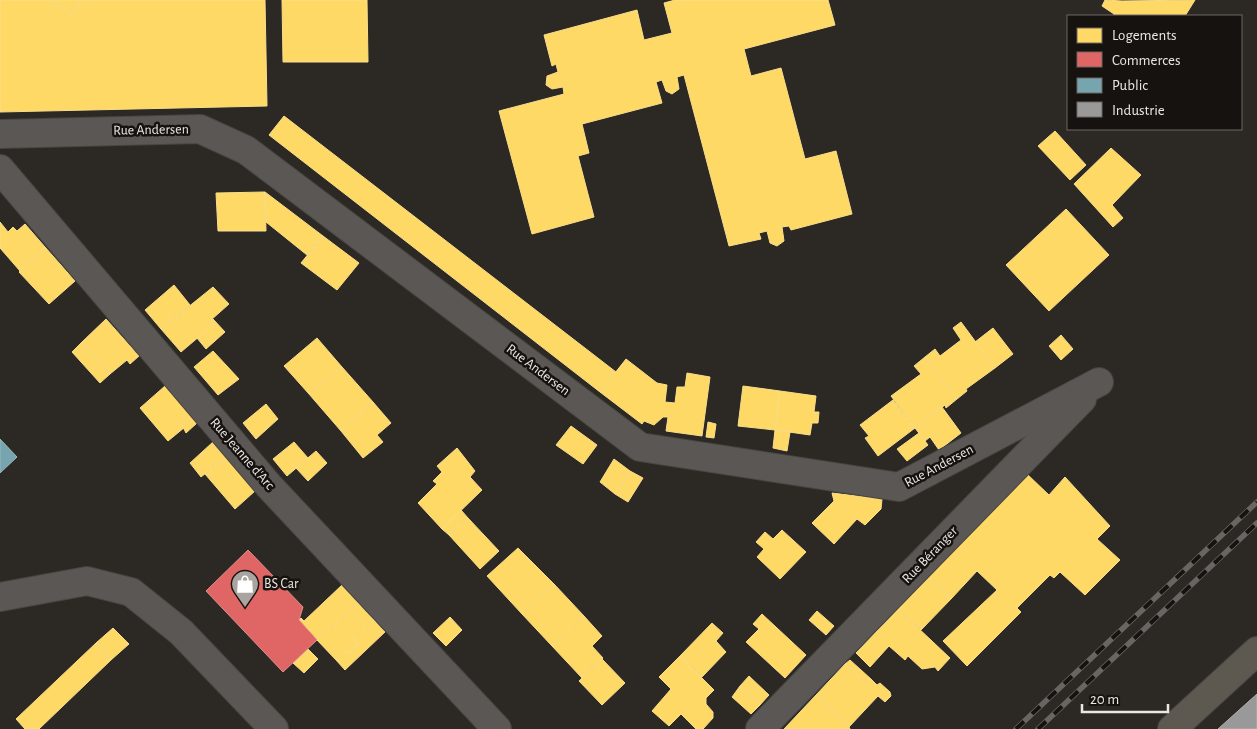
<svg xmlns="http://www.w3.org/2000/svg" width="1257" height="729" font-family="'Alegreya Sans',sans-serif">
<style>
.homes{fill:#ffd966;stroke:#f9dd8b}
.shops{fill:#e06666;stroke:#e48d8b}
.public{fill:#76a5af;stroke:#99b9be}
.industry{fill:#999;stroke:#b2b0af}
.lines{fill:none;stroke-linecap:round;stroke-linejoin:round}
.minor-casing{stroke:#474540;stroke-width:30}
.tertiary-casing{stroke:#474540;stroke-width:30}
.secondary-casing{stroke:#474540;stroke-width:30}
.minor{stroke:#5a5754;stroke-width:28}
.tertiary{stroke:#5a5754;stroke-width:28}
.secondary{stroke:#5d5951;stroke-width:28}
.rail-casing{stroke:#686562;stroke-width:5.5}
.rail{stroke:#16120f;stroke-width:4;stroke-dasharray:11;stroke-linecap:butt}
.labels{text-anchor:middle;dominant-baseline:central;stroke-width:5;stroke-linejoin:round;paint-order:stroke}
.street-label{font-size:14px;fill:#ece7e1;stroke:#16120f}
.poi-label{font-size:14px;fill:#ece7e1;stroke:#16120f;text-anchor:start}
</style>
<rect width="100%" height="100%" fill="#2c2924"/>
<g class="homes">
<path d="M 0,0 L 50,0 L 72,15 L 81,0 L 265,0 L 267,106 L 0,112 Z"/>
<path d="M 50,0 L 81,0 L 72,15 Z"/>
<path d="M 282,0 L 367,0 L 368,62 L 283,62 Z"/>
<path d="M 675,0 L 828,0 L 835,25 L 744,49 L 751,76 L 781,68 L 805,159 L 836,151 L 852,214 L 791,230 L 789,226 L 782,227 L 784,241 L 777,246 L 770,243 L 767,231 L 759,233 L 761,239 L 729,246 L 684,75 L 677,77 L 679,89 L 672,94 L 666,91 L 662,80 L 656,82 L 662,103 L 582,124 L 589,153 L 578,156 L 594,217 L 532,234 L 499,111 L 564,94 L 563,87 L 552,89 L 546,85 L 547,76 L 558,72 L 556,64 L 552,66 L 544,35 L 637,10 L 644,40 L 672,33 L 664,3 Z"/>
<path d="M 1105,0 L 1122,1 L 1195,0 L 1185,16 L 1114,16 L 1114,14 L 1102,6 Z"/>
<path d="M 284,116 L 616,372 L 600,392 L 269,135 Z"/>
<path d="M 1055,131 L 1086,165 L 1070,180 L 1038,146 Z"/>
<path d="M 1111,148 L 1141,175 L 1112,205 L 1123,218 L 1113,227 L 1074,184 Z"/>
<path d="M 265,192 L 266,231 L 218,231 L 216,193 Z"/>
<path d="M 265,192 L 323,236 L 307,255 L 266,222 Z"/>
<path d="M 1066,209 L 1109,255 L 1049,311 L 1006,265 Z"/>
<path d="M 0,222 L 8,232 L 13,227 L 17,231 L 25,224 L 45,247 L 20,271 L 0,248 Z"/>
<path d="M 323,236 L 359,263 L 337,290 L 301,263 Z"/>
<path d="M 45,247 L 75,281 L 49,304 L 19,272 Z"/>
<path d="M 174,285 L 190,305 L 161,329 L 145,310 Z"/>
<path d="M 213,287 L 229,304 L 211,320 L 214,324 L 181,352 L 161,329 Z"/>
<path d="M 106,319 L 139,356 L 130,364 L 127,360 L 110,374 L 82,342 Z"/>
<path d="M 213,319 L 225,332 L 206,349 L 197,338 L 214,324 L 211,320 Z"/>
<path d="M 961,322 L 995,368 L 966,389 L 967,391 L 957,399 L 925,357 L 935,349 L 940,356 L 961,340 L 953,328 Z"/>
<path d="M 993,328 L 1013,354 L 995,368 L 975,342 Z"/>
<path d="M 1061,335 L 1073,349 L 1061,360 L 1049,346 Z"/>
<path d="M 317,338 L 342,367 L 309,394 L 284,366 Z"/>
<path d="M 82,342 L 110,374 L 100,383 L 72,352 Z"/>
<path d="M 213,351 L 239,379 L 218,395 L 194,367 Z"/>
<path d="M 925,357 L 957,399 L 946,408 L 945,405 L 915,428 L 891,396 L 921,374 L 914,366 Z"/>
<path d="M 626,359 L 657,383 L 667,385 L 665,402 L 675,403 L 677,387 L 685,387 L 687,373 L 710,377 L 702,436 L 666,431 L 668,417 L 663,417 L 654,425 L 644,421 L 642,424 L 600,392 Z"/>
<path d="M 342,367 L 373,402 L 341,431 L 309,394 Z"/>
<path d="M 165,386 L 190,415 L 181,423 L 185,427 L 168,441 L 140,408 Z"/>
<path d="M 743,386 L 780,391 L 775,430 L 738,426 Z"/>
<path d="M 780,391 L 816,396 L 814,412 L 819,412 L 818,423 L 812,423 L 810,435 L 775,430 Z"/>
<path d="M 893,400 L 915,428 L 878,456 L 865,438 L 869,436 L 860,425 Z"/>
<path d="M 373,402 L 391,423 L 377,435 L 383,442 L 363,458 L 341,431 Z"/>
<path d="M 266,404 L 278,419 L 256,439 L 243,423 Z"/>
<path d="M 942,407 L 961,433 L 939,450 L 930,437 L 925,441 L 915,428 Z"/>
<path d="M 190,415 L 197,423 L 186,433 L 181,423 Z"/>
<path d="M 708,422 L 716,424 L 714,438 L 706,437 Z"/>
<path d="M 571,426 L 597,445 L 583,464 L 556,445 Z"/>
<path d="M 775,430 L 790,432 L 787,451 L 773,448 Z"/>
<path d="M 919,433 L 928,445 L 907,461 L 897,449 Z"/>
<path d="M 213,442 L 226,457 L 201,477 L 190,463 Z"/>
<path d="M 294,442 L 308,458 L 287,476 L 273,459 Z"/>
<path d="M 457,448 L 475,471 L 470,477 L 482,490 L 442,529 L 418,503 L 437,484 L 433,481 L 442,472 L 437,466 Z"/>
<path d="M 316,451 L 327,463 L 308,481 L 296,468 Z"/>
<path d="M 226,457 L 255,491 L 235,509 L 205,474 Z"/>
<path d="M 614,459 L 630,471 L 615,494 L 600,482 Z"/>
<path d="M 630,471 L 643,478 L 628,502 L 615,494 Z"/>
<path d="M 1027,474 L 1049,495 L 1065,477 L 1110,526 L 1097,539 L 1120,560 L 1085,595 L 1060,572 L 1054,578 L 1050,575 L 1017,608 L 1021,612 L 967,666 L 943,641 L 997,590 L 977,571 L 951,599 L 928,577 Z"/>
<path d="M 832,493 L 882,499 L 881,509 L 865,525 L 857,519 L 834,544 L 812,523 L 834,501 Z"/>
<path d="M 461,510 L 468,518 L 449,535 L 442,529 Z"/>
<path d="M 468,518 L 499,551 L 480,569 L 449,535 Z"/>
<path d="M 782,530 L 806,552 L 780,579 L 757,557 L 764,549 L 756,542 L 765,532 L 773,539 Z"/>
<path d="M 518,548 L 554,584 L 522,614 L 487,576 Z"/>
<path d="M 928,577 L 951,599 L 921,630 L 898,609 Z"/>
<path d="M 554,584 L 584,616 L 552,646 L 522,614 Z"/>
<path d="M 342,585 L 358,603 L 317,640 L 299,620 L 301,618 L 304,621 Z"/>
<path d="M 358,603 L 374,620 L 353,639 L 359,645 L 349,654 L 346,651 L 336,660 L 317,640 Z"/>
<path d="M 898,609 L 950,658 L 938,671 L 935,667 L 922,669 L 908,656 L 905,660 L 889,646 L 870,667 L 856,653 Z"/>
<path d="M 817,611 L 834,626 L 826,635 L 809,620 Z"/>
<path d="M 762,614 L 806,655 L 785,678 L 746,642 L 759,629 L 753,624 Z"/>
<path d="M 584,616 L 602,636 L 592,646 L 603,658 L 582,678 L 552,646 Z"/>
<path d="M 450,617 L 462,630 L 446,646 L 433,633 Z"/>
<path d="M 374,620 L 385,632 L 345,670 L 336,660 L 346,651 L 349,654 L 359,645 L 353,639 Z"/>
<path d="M 712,623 L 723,633 L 716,641 L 726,652 L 702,677 L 680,656 Z"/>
<path d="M 113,628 L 129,644 L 111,660 L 96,643 Z"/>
<path d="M 96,643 L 111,660 L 39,729 L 25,729 L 16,719 Z"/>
<path d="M 308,649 L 318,659 L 304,673 L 293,663 Z"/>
<path d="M 680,656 L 714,690 L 706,698 L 706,704 L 713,712 L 713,718 L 703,729 L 696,729 L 681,714 L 669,726 L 652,711 L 671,689 L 659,677 Z"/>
<path d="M 602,659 L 625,683 L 602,705 L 579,681 Z"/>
<path d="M 850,660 L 871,679 L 867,684 L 845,664 Z"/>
<path d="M 845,664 L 867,684 L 871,679 L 877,685 L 880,683 L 890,692 L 891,696 L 885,702 L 878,696 L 849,727 L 816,695 Z"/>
<path d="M 749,676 L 769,695 L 760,705 L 740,686 Z"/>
<path d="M 740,686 L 760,705 L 751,714 L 732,697 Z"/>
<path d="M 816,695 L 849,727 L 850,729 L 784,729 Z"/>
</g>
<path class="shops" d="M 248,550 L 303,607 L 299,620 L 317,640 L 283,672 L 206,591 Z"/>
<path class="public" d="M 0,439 L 17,457 L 0,473 Z"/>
<path class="industry" d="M 1257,694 L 1257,729 L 1218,729 Z"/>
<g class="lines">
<g class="minor-casing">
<g id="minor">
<path d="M 0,134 L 200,129 L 246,150 L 640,447 L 899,487 L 1099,382"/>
<path d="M 0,169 L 269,486 L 497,729"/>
<path d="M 760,729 L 1082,399"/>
</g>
</g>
<g class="tertiary-casing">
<path id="tertiary" d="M 0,597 L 87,581 L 131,592 L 181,632 L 274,729"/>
</g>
<g class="secondary-casing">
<path id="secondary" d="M 1172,729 L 1257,651"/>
</g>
<use href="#minor" class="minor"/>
<use href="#tertiary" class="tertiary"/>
<use href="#secondary" class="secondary"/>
<g class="rail-casing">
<g id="rail">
<path d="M 1016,729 L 1257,502"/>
<path d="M 1038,729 L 1257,523"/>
</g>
</g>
<use href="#rail" class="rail"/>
</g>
<defs>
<g id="shop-pin" transform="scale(1.4375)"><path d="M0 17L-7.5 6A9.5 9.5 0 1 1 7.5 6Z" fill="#a9a49f" stroke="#16120f"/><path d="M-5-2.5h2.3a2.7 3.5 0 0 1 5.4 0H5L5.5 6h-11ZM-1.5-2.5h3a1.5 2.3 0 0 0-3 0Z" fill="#fff"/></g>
</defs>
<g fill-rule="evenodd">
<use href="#shop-pin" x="245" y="584"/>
</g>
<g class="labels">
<g class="street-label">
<text transform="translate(151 130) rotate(-1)">Rue Andersen</text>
<text transform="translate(538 370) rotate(37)">Rue Andersen</text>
<text transform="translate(242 454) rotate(49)">Rue Jeanne d'Arc</text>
<text transform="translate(939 466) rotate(-28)">Rue Andersen</text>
<text transform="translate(930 555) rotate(-46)">Rue Béranger</text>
</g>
<g class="poi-label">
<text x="264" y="584">BS Car</text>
</g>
</g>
<rect x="1067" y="15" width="175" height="115" fill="#16120f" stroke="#6c6763"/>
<rect x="1077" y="28" width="25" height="15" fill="#ffd966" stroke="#6c6763"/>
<text x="1112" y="40" font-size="15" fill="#ece7e1">Logements</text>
<rect x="1077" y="52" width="25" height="15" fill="#e06666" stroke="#6c6763"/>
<text x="1112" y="65" font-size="15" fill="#ece7e1">Commerces</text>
<rect x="1077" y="78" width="25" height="15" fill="#76a5af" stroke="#6c6763"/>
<text x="1112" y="90" font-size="15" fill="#ece7e1">Public</text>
<rect x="1077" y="102" width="25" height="15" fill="#999999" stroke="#6c6763"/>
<text x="1112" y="115" font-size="15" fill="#ece7e1">Industrie</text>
<path d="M1082 704v8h86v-8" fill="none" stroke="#ece7e1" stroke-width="2.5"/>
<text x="1090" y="704" font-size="15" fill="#ece7e1" stroke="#16120f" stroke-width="4" paint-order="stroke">20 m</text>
</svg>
